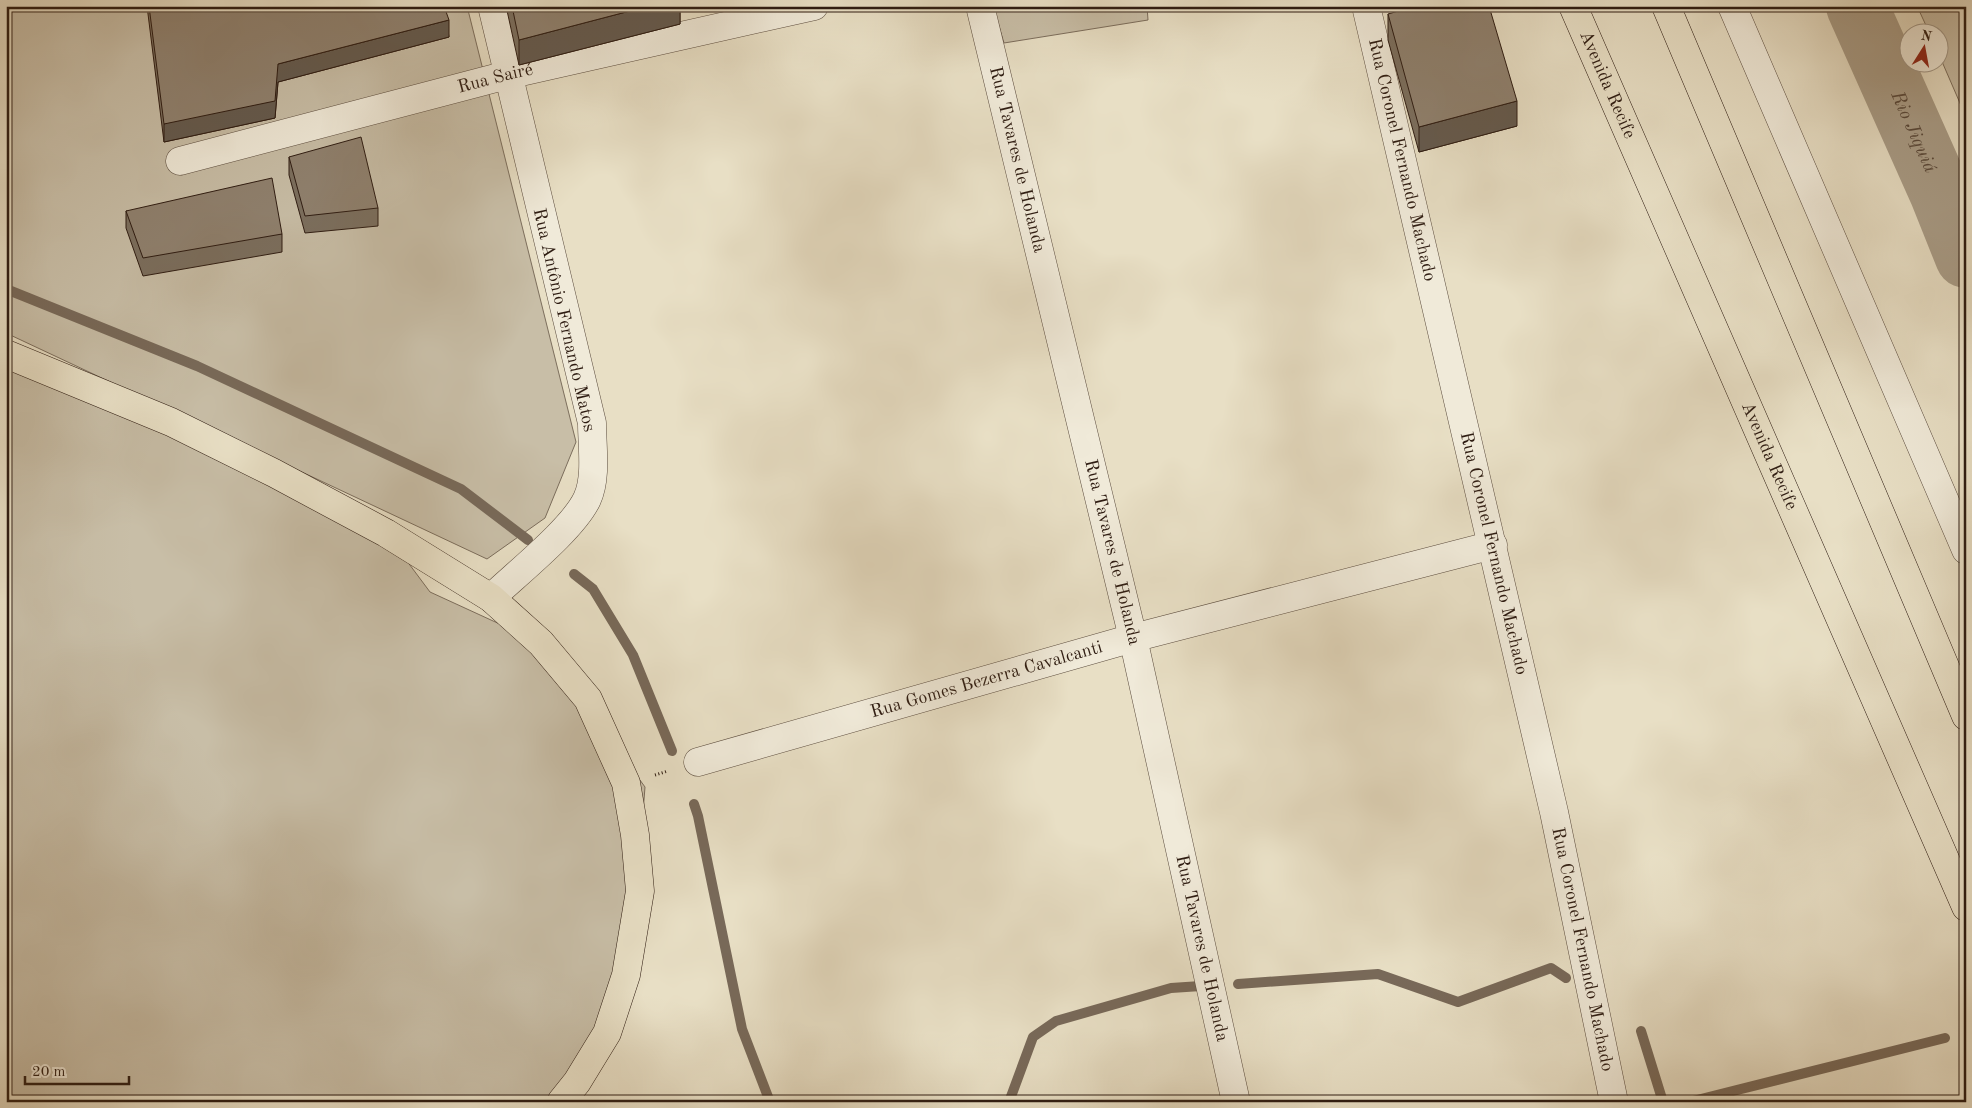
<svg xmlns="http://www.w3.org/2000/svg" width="1972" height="1108" font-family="'Old Standard TT',serif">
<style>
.green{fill:#c8bea7;stroke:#7b6d5c}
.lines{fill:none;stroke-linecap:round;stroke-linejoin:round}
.stream{stroke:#786959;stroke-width:10}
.river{stroke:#a99d88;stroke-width:62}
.minor-casing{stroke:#5c4d3f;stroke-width:29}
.major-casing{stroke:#2e1c12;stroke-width:29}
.highway-casing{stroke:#2e1c12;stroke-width:29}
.path{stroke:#2e1c12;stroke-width:3;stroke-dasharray:1 2.5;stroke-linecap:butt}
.minor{stroke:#f0ead9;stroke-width:28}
.major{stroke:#e8dfc5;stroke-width:28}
.highway{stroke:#e8dfc5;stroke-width:28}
.wall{fill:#7b6f5f;stroke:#2e1c12}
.shaded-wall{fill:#645a4e;stroke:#2e1c12}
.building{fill:#8f816f;stroke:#2e1c12}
.labels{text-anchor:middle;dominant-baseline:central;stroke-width:4;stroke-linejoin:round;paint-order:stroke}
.street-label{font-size:18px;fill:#2e1c12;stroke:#f0ead9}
.water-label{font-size:19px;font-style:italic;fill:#59493b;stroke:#f0ead9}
</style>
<rect width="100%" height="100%" fill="#e8dfc5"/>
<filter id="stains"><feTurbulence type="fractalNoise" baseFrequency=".004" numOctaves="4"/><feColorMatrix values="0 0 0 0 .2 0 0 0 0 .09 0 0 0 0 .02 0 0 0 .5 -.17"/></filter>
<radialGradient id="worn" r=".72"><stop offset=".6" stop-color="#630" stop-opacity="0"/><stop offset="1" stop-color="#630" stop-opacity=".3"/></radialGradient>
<g class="green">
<path d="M 6,6 L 467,6 L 576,442 L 545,518 L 487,559 L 6,333 Z"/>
<path d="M 993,6 L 1147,6 L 1148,20 L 1004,43 Z"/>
<path d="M 1917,6 L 1966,6 L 1966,117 L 1940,57 L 1940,32 L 1929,32 Z"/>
<path d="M 6,354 L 386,533 L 430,592 L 541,643 L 645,787 L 634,927 L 626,975 L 561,1102 L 6,1102 Z"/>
</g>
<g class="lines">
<g class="stream">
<path d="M 6,289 L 197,366 L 461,489 L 528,540"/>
<path d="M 574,574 L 593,589 L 633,655 L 672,751"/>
<path d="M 694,804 L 698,816 L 742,1029 L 770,1102"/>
<path d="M 1238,984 L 1378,974 L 1458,1002 L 1551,968 L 1566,978"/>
<path d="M 1641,1031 L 1663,1102"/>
<path d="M 1009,1102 L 1033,1037 L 1056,1021 L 1171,988 L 1201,986"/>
<path d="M 1689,1102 L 1945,1038"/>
</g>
<path class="river" id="s1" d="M 1857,6 L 1940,192 L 1966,257"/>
<g class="minor-casing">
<g id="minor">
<path id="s2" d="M 980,6 L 1133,638 L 1236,1102"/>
<path id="s3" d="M 1366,6 L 1554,812 L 1614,1102"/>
<path d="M 1732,6 L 1966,550"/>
<path id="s4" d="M 180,161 L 507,75 L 814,6"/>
<path d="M 491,598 C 516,574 573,529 587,499 C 597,478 592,446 592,423 L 492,6"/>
<path id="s5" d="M 698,762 L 1133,638 L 1493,545"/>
</g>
</g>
<g class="major-casing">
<g id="major">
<path id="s6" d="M 1573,6 L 1966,907"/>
<path d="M 1666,6 L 1966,716"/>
</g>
</g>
<g class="highway-casing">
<path id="highway" d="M 6,354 L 171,422 L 274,473 L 386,533 L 491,598 L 541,643 L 588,699 L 626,783 L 635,835 L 640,891 L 626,975 L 607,1033 L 577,1082 L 561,1102"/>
</g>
<path class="path" d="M 655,775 L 668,771"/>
<use href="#minor" class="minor"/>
<use href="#major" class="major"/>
<use href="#highway" class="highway"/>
</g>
<g class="wall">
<path d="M 147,6 L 444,6 L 449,37 L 278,82 L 275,118 L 164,142 Z"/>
<path d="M 506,6 L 680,6 L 680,24 L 519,65 Z"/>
<path d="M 1388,14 L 1517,126 L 1419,152 L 1388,40 Z"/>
<path d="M 289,157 L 378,208 L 378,226 L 305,233 L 289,175 Z"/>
<path d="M 126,211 L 282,234 L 282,252 L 143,276 L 126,228 Z"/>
</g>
<g class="shaded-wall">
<path d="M 649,6 L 680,6 L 680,24 L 519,65 L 519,40 Z"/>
<path d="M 449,20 L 449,37 L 278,82 L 275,118 L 164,142 L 164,124 L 278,64 Z"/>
<path d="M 1517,101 L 1517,126 L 1419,152 L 1419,127 Z"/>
</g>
<g class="building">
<path d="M 149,6 L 444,6 L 449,20 L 278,64 L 275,101 L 164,124 Z"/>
<path d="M 512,6 L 649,6 L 519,40 Z"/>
<path d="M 1416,6 L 1489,6 L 1517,101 L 1419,127 L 1388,14 Z"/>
<path d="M 361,137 L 378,208 L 305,216 L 289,157 Z"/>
<path d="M 272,178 L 282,234 L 143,258 L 126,211 Z"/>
</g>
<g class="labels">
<g class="street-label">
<text stroke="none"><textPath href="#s4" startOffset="326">Rua Sairé</textPath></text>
<text stroke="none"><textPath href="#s6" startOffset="86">Avenida Recife</textPath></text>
<text stroke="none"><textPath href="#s2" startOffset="158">Rua Tavares de Holanda</textPath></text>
<text stroke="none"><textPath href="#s3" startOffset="158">Rua Coronel Fernando Machado</textPath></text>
<text transform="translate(564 320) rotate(77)">Rua Antônio Fernando Matos</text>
<text stroke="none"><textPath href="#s6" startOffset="491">Avenida Recife</textPath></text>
<text stroke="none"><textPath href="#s2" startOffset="562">Rua Tavares de Holanda</textPath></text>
<text stroke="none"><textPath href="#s3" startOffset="562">Rua Coronel Fernando Machado</textPath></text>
<text stroke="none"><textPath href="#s5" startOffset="300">Rua Gomes Bezerra Cavalcanti</textPath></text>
<text stroke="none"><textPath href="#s2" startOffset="968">Rua Tavares de Holanda</textPath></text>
<text stroke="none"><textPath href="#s3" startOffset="968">Rua Coronel Fernando Machado</textPath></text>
</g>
<g class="water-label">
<text stroke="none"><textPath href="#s1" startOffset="138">Rio Jiquiá</textPath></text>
</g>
</g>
<rect width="1972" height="1108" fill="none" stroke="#e8dfc5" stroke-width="25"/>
<rect x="8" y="8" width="1957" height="1093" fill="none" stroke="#2e1c12" stroke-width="2.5"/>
<rect x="12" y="12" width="1947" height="1083" fill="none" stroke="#2e1c12"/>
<g transform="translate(1924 48) rotate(11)"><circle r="24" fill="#f0ead9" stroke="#a29889"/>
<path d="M0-4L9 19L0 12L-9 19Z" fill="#8f2418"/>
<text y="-8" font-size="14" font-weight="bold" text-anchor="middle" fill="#2e1c12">N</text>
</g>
<path d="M25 1076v8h104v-8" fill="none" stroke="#2e1c12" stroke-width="2.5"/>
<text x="32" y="1076" font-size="15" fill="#2e1c12" stroke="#f0ead9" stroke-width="4" paint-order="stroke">20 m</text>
<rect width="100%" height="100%" filter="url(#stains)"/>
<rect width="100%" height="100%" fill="url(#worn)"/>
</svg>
